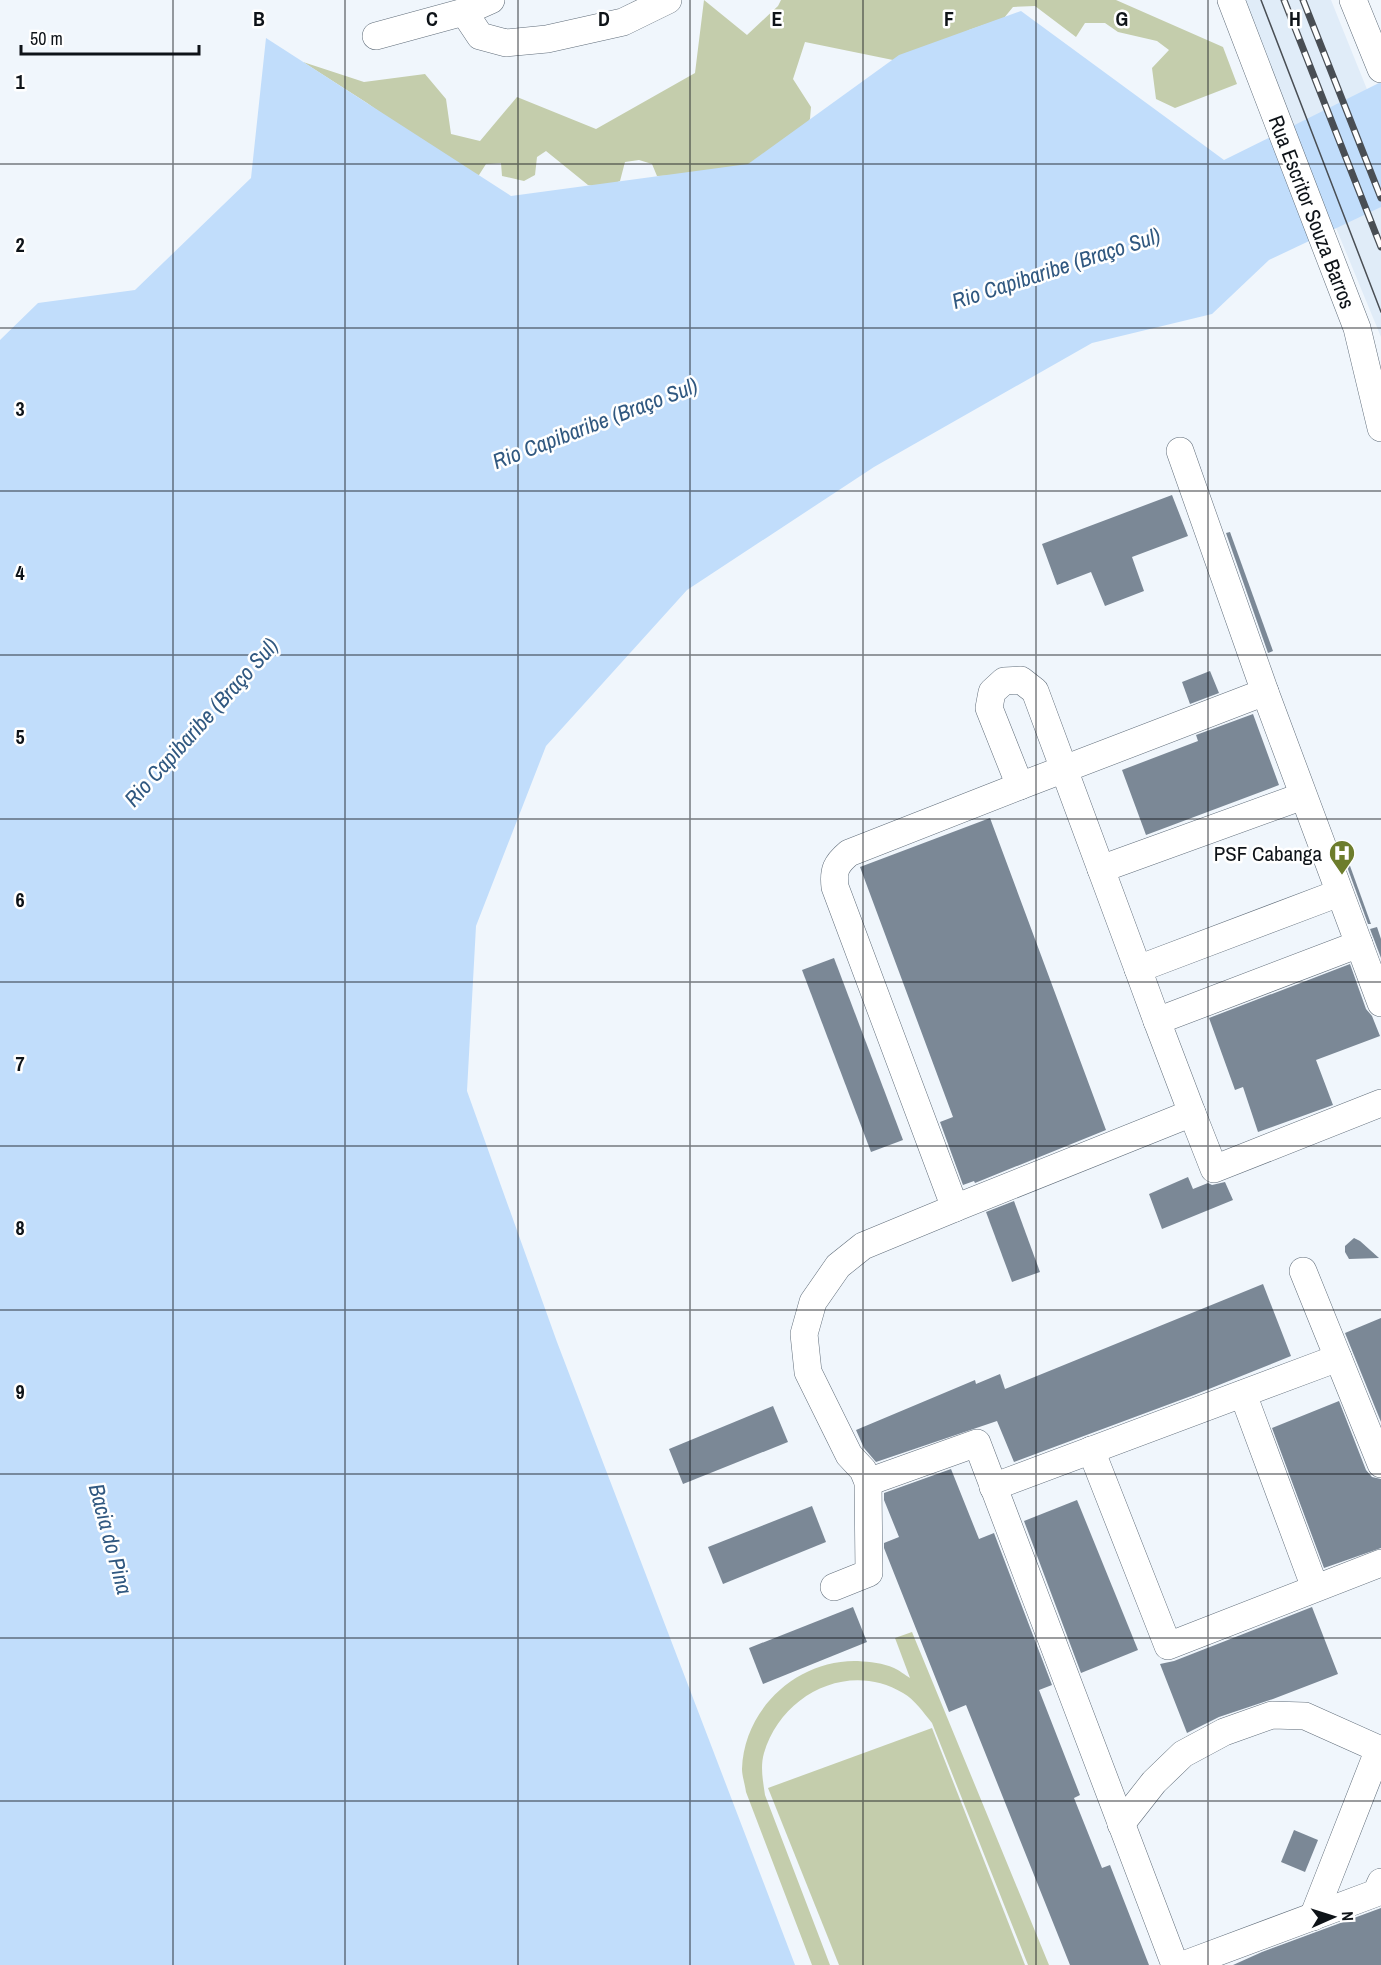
<svg xmlns="http://www.w3.org/2000/svg" width="1381" height="1965" font-family="'Archivo Narrow',sans-serif">
<style>
.built{fill:#e0ecf8}
.green{fill:#c4cdac}
.water{fill:#c1ddfb}
.building{fill:#7b8896}
.lines{fill:none;stroke-linecap:round;stroke-linejoin:round}
.minor-casing{stroke:#606d7a;stroke-width:28}
.minor{stroke:#fff;stroke-width:27}
.tram{stroke:#494e54;stroke-width:1.5}
.rail-casing{stroke:#494e54;stroke-width:7}
.rail{stroke:#fff;stroke-width:4.5;stroke-dasharray:14;stroke-linecap:butt}
.grid{fill:none;stroke:#0e1318;stroke-width:1.5;stroke-opacity:0.55}
.labels{text-anchor:middle;dominant-baseline:central;stroke-width:5;stroke-linejoin:round;paint-order:stroke}
.street-label{font-size:21px;fill:#0e1318;stroke:#fff}
.poi-label{font-size:21px;fill:#0e1318;stroke:#fff;text-anchor:end}
.water-label{font-size:22px;font-style:italic;fill:#305880;stroke:#fff}
.grid-label{font-size:20px;text-anchor:middle;font-weight:bold;fill:#0e1318;stroke:#fff;stroke-width:5;stroke-linejoin:round;paint-order:stroke}
</style>
<rect width="100%" height="100%" fill="#f0f6fc"/>
<path class="built" d="M 1242,0 L 1331,0 L 1339,20 L 1381,124 L 1381,337 Z"/>
<g class="green">
<path d="M 704,0 L 747,35 L 778,6 L 781,0 L 1116,0 L 1223,47 L 1237,84 L 1175,108 L 1156,99 L 1152,68 L 1169,50 L 1157,41 L 1118,32 L 1105,23 L 1085,23 L 1076,37 L 1035,6 L 1013,7 L 1004,18 L 969,30 L 904,71 L 893,60 L 805,42 L 793,79 L 811,107 L 810,119 L 775,172 L 657,176 L 652,164 L 639,160 L 625,162 L 620,181 L 603,188 L 588,185 L 546,151 L 537,157 L 535,175 L 524,181 L 502,176 L 501,163 L 486,164 L 479,175 L 465,174 L 367,103 L 303,62 L 364,82 L 425,74 L 446,99 L 451,134 L 480,141 L 517,97 L 596,129 L 695,73 Z"/>
<path d="M 912,1632 L 1049,1965 L 1028,1965 L 932,1723 C 923,1712 915,1700 903,1693 C 848,1660 781,1695 764,1753 C 760,1767 763,1781 765,1795 L 830,1965 L 812,1965 L 746,1792 C 745,1784 742,1776 742,1769 C 744,1708 798,1659 858,1661 C 870,1662 883,1663 894,1668 C 899,1670 905,1675 910,1678 L 895,1638 Z"/>
<path d="M 932,1728 L 1025,1965 L 839,1965 L 768,1788 Z"/>
</g>
<path class="water" d="M 1021,11 L 1224,160 L 1381,82 L 1381,207 L 1269,260 L 1212,314 L 1092,343 L 874,467 L 687,590 L 546,746 L 476,926 L 467,1091 L 557,1342 L 795,1965 L 0,1965 L 0,340 L 38,303 L 135,290 L 251,178 L 266,38 L 511,196 L 748,164 L 899,55 Z"/>
<g class="building">
<path d="M 1172,495 L 1188,536 L 1132,557 L 1144,591 L 1105,606 L 1091,572 L 1057,585 L 1042,544 Z"/>
<path d="M 1230,532 L 1273,651 L 1268,653 L 1226,533 Z"/>
<path d="M 1210,671 L 1219,693 L 1190,704 L 1182,682 Z"/>
<path d="M 1253,714 L 1279,785 L 1146,835 L 1122,770 L 1198,741 L 1196,735 Z"/>
<path d="M 990,818 L 1106,1130 L 975,1183 L 974,1181 L 963,1185 L 940,1122 L 953,1117 L 860,867 Z"/>
<path d="M 1345,852 L 1371,924 L 1368,924 L 1342,853 Z"/>
<path d="M 1377,927 L 1381,939 L 1381,958 L 1370,929 Z"/>
<path d="M 834,958 L 903,1140 L 871,1152 L 802,970 Z"/>
<path d="M 1350,964 L 1366,1009 L 1372,1016 L 1380,1036 L 1316,1060 L 1333,1105 L 1258,1132 L 1243,1087 L 1235,1090 L 1209,1018 Z"/>
<path d="M 1188,1177 L 1193,1189 L 1208,1183 L 1212,1185 L 1225,1182 L 1233,1200 L 1162,1229 L 1149,1194 Z"/>
<path d="M 1014,1201 L 1040,1272 L 1012,1282 L 986,1212 Z"/>
<path d="M 1354,1238 L 1360,1241 L 1379,1258 L 1349,1259 L 1345,1252 L 1345,1246 Z"/>
<path d="M 1263,1284 L 1291,1356 L 1194,1395 L 1014,1462 L 997,1421 L 876,1462 L 864,1448 L 856,1430 L 975,1380 L 976,1384 L 1000,1374 L 1005,1389 Z"/>
<path d="M 1381,1318 L 1381,1422 L 1345,1333 Z"/>
<path d="M 1339,1401 L 1366,1470 L 1372,1477 L 1381,1479 L 1381,1548 L 1324,1568 L 1272,1428 Z"/>
<path d="M 773,1406 L 788,1442 L 683,1484 L 669,1449 Z"/>
<path d="M 951,1469 L 979,1539 L 994,1533 L 1052,1685 L 1039,1690 L 1080,1795 L 1074,1798 L 1102,1868 L 1110,1865 L 1149,1965 L 1070,1965 L 966,1705 L 949,1712 L 884,1548 L 884,1543 L 899,1537 L 884,1500 L 884,1493 Z"/>
<path d="M 1077,1500 L 1138,1650 L 1081,1673 L 1024,1521 Z"/>
<path d="M 812,1506 L 826,1542 L 723,1584 L 708,1547 Z"/>
<path d="M 853,1607 L 867,1642 L 763,1684 L 749,1648 Z"/>
<path d="M 1312,1607 L 1338,1674 L 1273,1699 L 1219,1717 L 1187,1733 L 1160,1664 L 1174,1661 Z"/>
<path d="M 1294,1830 L 1318,1840 L 1305,1872 L 1281,1862 Z"/>
<path d="M 1381,1908 L 1381,1965 L 1233,1965 L 1262,1952 Z"/>
</g>
<g class="lines">
<g class="minor-casing">
<g id="minor">
<path d="M 1231,0 L 1357,328 L 1381,428"/>
<path d="M 1353,0 L 1381,69"/>
<path d="M 464,12 L 480,36 L 506,43 L 547,39 L 623,22 L 668,0"/>
<path d="M 376,36 L 464,12 L 491,0"/>
<path d="M 1180,451 L 1265,692 L 1381,1003"/>
<path d="M 1020,786 L 1265,692"/>
<path d="M 1101,869 L 1303,796"/>
<path d="M 1339,893 L 1138,969 L 1035,691 L 1021,680 L 1004,681 L 992,692 L 989,708 L 1020,786 L 849,853 C 836,864 833,870 835,887 L 955,1208 L 1192,1113 L 1157,1021 L 1359,944"/>
<path d="M 1138,969 L 1157,1021"/>
<path d="M 1192,1113 L 1214,1169 L 1381,1103"/>
<path d="M 1303,1271 L 1381,1464"/>
<path d="M 1243,1394 L 1315,1588"/>
<path d="M 1091,1450 L 1168,1646 L 1381,1563"/>
<path d="M 868,1482 L 977,1443 L 1175,1965"/>
<path d="M 993,1487 L 1338,1358"/>
<path d="M 834,1587 L 869,1573 L 868,1482 L 863,1470 L 849,1455 L 808,1372 L 804,1334 L 813,1302 L 838,1266 L 863,1246 L 955,1208"/>
<path d="M 1121,1824 L 1154,1782 L 1183,1754 L 1224,1732 L 1272,1715 L 1305,1716 L 1381,1750"/>
<path d="M 1313,1917 L 1379,1749"/>
<path d="M 1183,1965 L 1376,1893 L 1381,1882"/>
</g>
</g>
<use href="#minor" class="minor"/>
<path class="tram" d="M 1261,0 L 1381,312"/>
<g class="rail-casing">
<g id="rail">
<path d="M 1284,0 L 1381,247"/>
<path d="M 1303,0 L 1381,198"/>
</g>
</g>
<use href="#rail" class="rail"/>
</g>
<path class="grid" d="M 173,0 L 173,1965M 345,0 L 345,1965M 518,0 L 518,1965M 690,0 L 690,1965M 863,0 L 863,1965M 1036,0 L 1036,1965M 1208,0 L 1208,1965M 0,164 L 1381,164M 0,328 L 1381,328M 0,491 L 1381,491M 0,655 L 1381,655M 0,819 L 1381,819M 0,982 L 1381,982M 0,1146 L 1381,1146M 0,1310 L 1381,1310M 0,1474 L 1381,1474M 0,1638 L 1381,1638M 0,1801 L 1381,1801"/>
<defs>
<g id="hospital-pin" transform="scale(1.35)"><path d="M0 17L-7.5 6A9.5 9.5 0 1 1 7.5 6Z" fill="#6d7d2c" stroke="#fff"/><path d="M-5-5h3v3.5h4V-5h3V5h-3V1.5h-4V5h-3Z" fill="#fff"/></g>
</defs>
<g fill-rule="evenodd">
<use href="#hospital-pin" x="1342" y="853"/>
</g>
<g class="labels">
<g class="street-label">
<text transform="translate(1312 212) rotate(69)">Rua Escritor Souza Barros</text>
</g>
<g class="poi-label">
<text x="1322" y="853">PSF Cabanga</text>
</g>
<g class="water-label">
<text transform="translate(1056 268) rotate(-18)">Rio Capibaribe (Braço Sul)</text>
<text transform="translate(595 423) rotate(-21)">Rio Capibaribe (Braço Sul)</text>
<text transform="translate(201 722) rotate(-48)">Rio Capibaribe (Braço Sul)</text>
<text transform="translate(111 1539) rotate(75)">Bacia do Pina</text>
</g>
</g>
<g class="grid-label">
<text x="259" y="26">B</text>
<text x="432" y="26">C</text>
<text x="604" y="26">D</text>
<text x="777" y="26">E</text>
<text x="949" y="26">F</text>
<text x="1122" y="26">G</text>
<text x="1295" y="26">H</text>
<text x="20" y="89">1</text>
<text x="20" y="252">2</text>
<text x="20" y="416">3</text>
<text x="20" y="580">4</text>
<text x="20" y="744">5</text>
<text x="20" y="907">6</text>
<text x="20" y="1071">7</text>
<text x="20" y="1235">8</text>
<text x="20" y="1399">9</text>
</g>
<g transform="translate(1333 1917) rotate(87)" stroke="#ffffff" stroke-width="4.5" paint-order="stroke">
<path d="M0-4.5L10 22L0 15L-10 22Z" fill="#0e1318"/>
<text y="-9" font-size="16" font-weight="bold" text-anchor="middle" fill="#0e1318">N</text>
</g>
<path d="M21 45v9h178v-9" fill="none" stroke="#0e1318" stroke-width="3"/>
<text x="30" y="45" font-size="18" fill="#0e1318" stroke="#ffffff" stroke-width="4.5" paint-order="stroke">50 m</text>
</svg>
